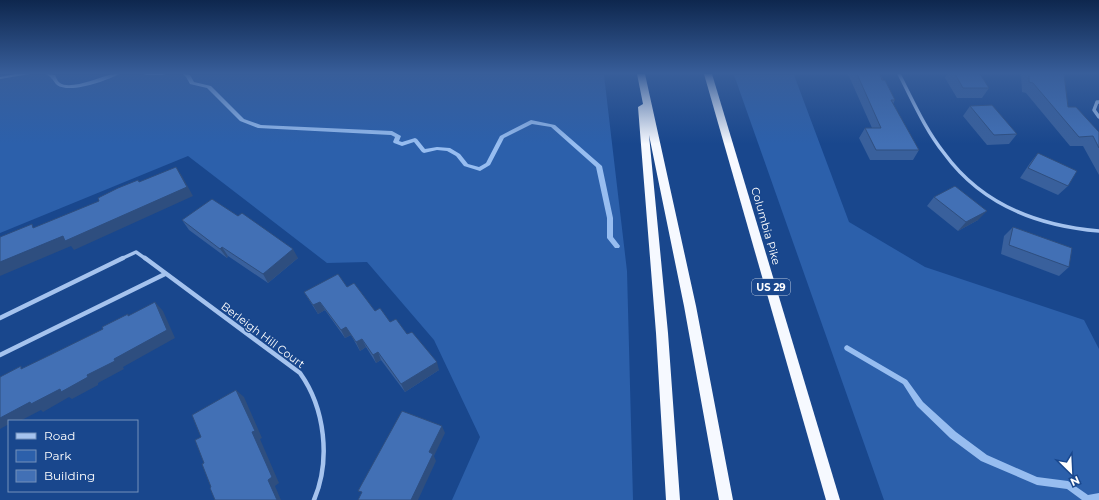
<svg xmlns="http://www.w3.org/2000/svg" width="1099" height="500" font-family="Montserrat,sans-serif">
<style>
.green{fill:#2c60ab}
.lines{fill:none;stroke-linecap:round;stroke-linejoin:round}
.stream{fill:#97bdf0;fill-rule:evenodd}
.minor-far1{stroke:#a5c3ee;stroke-width:3.5}
.minor{stroke:#a5c3ee;stroke-width:4.5}
.trunk{fill:#f6f9ff;fill-rule:evenodd}
.wall{fill:#39609c}
.shaded-wall{fill:#2e4e7f}
.building{fill:#4270b5;stroke:#2e4e7f}
.labels{text-anchor:middle;dominant-baseline:central;stroke-width:3;stroke-linejoin:round;paint-order:stroke}
.shield{fill:#19478d;stroke:#bac8dd;stroke-width:1}
.shield-label{font-size:10px;font-weight:bold;fill:#fff}
.street-label{font-size:11px;fill:#fff;stroke:#19478d}
</style>
<rect width="100%" height="100%" fill="#19478d"/>
<g class="green">
<path d="M 0,75 L 604,75 L 627,271 L 633,500 L 452,500 L 480,437 L 434,340 L 367,262 L 327,263 L 188,156 L 0,233 Z"/>
<path d="M 734,75 L 794,75 L 849,222 L 925,267 L 1084,320 L 1099,349 L 1099,500 L 884,500 Z"/>
</g>
<g class="lines">
<g class="stream">
<path d="M 15,74 L 30,74 L 0,79 L 0,77 Z"/>
<path d="M 46,74 L 55,75 C 56,77 57,81 60,83 C 70,90 98,78 109,75 C 113,74 116,74 119,74 C 106,81 70,94 57,85 C 54,83 54,80 51,78 C 51,77 47,75 46,74 Z"/>
<path d="M 144,74 L 165,74 L 163,75 L 146,75 Z"/>
<path d="M 183,74 L 190,75 L 194,82 L 211,86 L 244,119 L 261,125 L 392,131 L 401,136 L 399,141 L 402,142 L 415,138 L 417,139 L 425,149 L 437,147 L 450,148 L 460,154 L 468,164 L 479,167 L 486,163 L 500,136 L 531,120 L 555,125 L 602,166 L 613,218 L 613,237 L 620,246 L 619,248 L 615,248 L 607,238 L 607,218 L 596,167 L 551,127 L 532,124 L 504,138 L 490,165 L 480,171 L 464,166 L 456,156 L 447,151 L 437,150 L 424,153 L 422,152 L 414,142 L 402,146 L 394,143 L 393,142 L 395,137 L 391,135 L 258,128 L 240,121 L 207,88 L 190,84 L 186,77 Z"/>
<path d="M 847,345 L 907,380 L 923,402 L 956,432 L 987,455 L 1037,477 L 1068,481 L 1088,495 L 1099,493 L 1099,500 L 1082,500 L 1067,489 L 1037,485 L 981,461 L 950,438 L 917,406 L 903,384 L 845,350 L 844,348 L 845,346 Z"/>
</g>
<g class="minor-far1">
<path d="M 899,74 C 913,101 925,129 944,153 C 981,204 1038,226 1099,231"/>
<path d="M 1099,102 L 1097,102 L 1094,110 L 1099,117"/>
<path d="M 121,259 L 136,252 L 146,259"/>
</g>
<g class="minor">
<path d="M 145,258 L 300,373 C 325,408 331,460 314,500"/>
<path d="M 0,318 L 123,258"/>
<path d="M 0,355 L 165,274"/>
</g>
<g class="trunk">
<path d="M 637,74 L 645,74 L 696,306 L 733,500 L 719,500 L 684,306 L 649,135 L 668,333 L 680,500 L 666,500 L 656,333 L 638,107 L 643,104 Z"/>
<path d="M 704,74 L 712,74 L 840,500 L 826,500 Z"/>
</g>
</g>
<g class="wall">
<path d="M 848,74 L 880,74 L 895,100 L 893,104 L 919,150 L 913,160 L 870,160 L 859,138 L 865,128 L 872,128 Z"/>
<path d="M 947,74 L 980,74 L 989,88 L 982,98 L 957,98 L 945,78 Z"/>
<path d="M 1021,74 L 1064,74 L 1068,107 L 1099,132 L 1099,175 L 1083,146 L 1070,146 L 1026,93 L 1022,92 Z"/>
<path d="M 970,106 L 1017,134 L 1009,144 L 987,145 L 963,116 Z"/>
<path d="M 1038,153 L 1068,186 L 1058,195 L 1020,178 L 1030,163 Z"/>
<path d="M 934,197 L 978,220 L 958,231 L 927,206 Z"/>
<path d="M 182,220 L 298,258 L 268,283 L 228,256 L 227,258 L 189,230 Z"/>
<path d="M 1013,227 L 1069,267 L 1059,276 L 1001,254 L 1004,236 Z"/>
<path d="M 347,287 L 375,311 L 407,334 L 439,370 L 405,392 L 381,360 L 376,363 L 366,347 L 360,351 L 351,335 L 345,338 L 325,310 L 318,314 L 304,292 Z"/>
</g>
<g class="shaded-wall">
<path d="M 176,167 L 182,176 L 193,196 L 74,250 L 71,246 L 0,276 L 0,262 L 63,236 Z"/>
<path d="M 987,211 L 978,220 L 958,231 L 966,222 Z"/>
<path d="M 222,247 L 228,256 L 227,258 L 220,249 Z"/>
<path d="M 293,249 L 298,258 L 268,283 L 263,274 Z"/>
<path d="M 155,302 L 163,311 L 175,338 L 123,367 L 124,369 L 98,383 L 98,385 L 72,399 L 69,397 L 43,412 L 41,410 L 20,421 L 9,421 L 9,424 L 0,429 L 0,415 L 60,389 L 87,375 L 114,359 Z"/>
<path d="M 320,302 L 325,310 L 318,314 L 313,305 Z"/>
<path d="M 346,327 L 351,335 L 345,338 L 341,330 Z"/>
<path d="M 362,339 L 366,347 L 360,351 L 356,342 Z"/>
<path d="M 378,352 L 381,360 L 376,363 L 373,355 Z"/>
<path d="M 437,362 L 439,370 L 405,392 L 401,384 Z"/>
<path d="M 236,390 L 244,397 L 262,438 L 260,439 L 279,483 L 275,486 L 281,500 L 277,500 L 268,480 L 252,432 Z"/>
<path d="M 442,426 L 445,433 L 434,456 L 436,461 L 418,500 L 411,500 L 429,452 Z"/>
</g>
<g class="building">
<path d="M 857,74 L 880,74 L 882,80 L 885,80 L 895,100 L 891,100 L 919,150 L 876,150 L 865,128 L 881,128 Z"/>
<path d="M 955,74 L 980,74 L 989,88 L 963,88 Z"/>
<path d="M 1029,74 L 1064,74 L 1068,107 L 1076,107 L 1099,132 L 1099,148 L 1093,136 L 1079,137 L 1033,83 L 1029,82 Z"/>
<path d="M 992,105 L 1017,134 L 994,135 L 970,106 Z"/>
<path d="M 1038,153 L 1077,171 L 1068,186 L 1028,168 Z"/>
<path d="M 176,167 L 187,187 L 65,241 L 63,236 L 0,262 L 0,237 L 32,224 L 33,228 L 99,201 L 98,198 L 118,188 L 138,180 L 139,182 Z"/>
<path d="M 955,186 L 987,211 L 966,222 L 934,197 Z"/>
<path d="M 212,199 L 238,216 L 242,213 L 293,249 L 263,274 L 222,247 L 220,249 L 182,220 Z"/>
<path d="M 1013,227 L 1072,248 L 1069,267 L 1009,245 Z"/>
<path d="M 338,274 L 347,287 L 354,283 L 375,311 L 380,308 L 390,322 L 396,319 L 407,334 L 412,332 L 437,362 L 401,384 L 378,352 L 373,355 L 362,339 L 356,342 L 346,327 L 341,330 L 320,302 L 313,305 L 304,292 Z"/>
<path d="M 155,302 L 167,330 L 114,359 L 115,361 L 87,375 L 88,377 L 61,392 L 60,389 L 31,404 L 30,402 L 0,418 L 0,377 L 21,366 L 21,369 L 50,355 L 103,329 L 102,327 L 128,314 L 128,316 Z"/>
<path d="M 236,390 L 255,431 L 252,432 L 272,477 L 268,480 L 277,500 L 215,500 L 210,488 L 211,487 L 202,464 L 204,463 L 195,440 L 201,437 L 192,415 Z"/>
<path d="M 402,411 L 442,426 L 429,452 L 433,454 L 411,500 L 358,500 L 362,492 L 358,491 Z"/>
</g>
<linearGradient id="sky" x2="0" y2="1"><stop stop-color="#0e274e"/><stop offset="0.51" stop-color="#385e9a"/><stop offset="1" stop-color="#385e9a" stop-opacity="0"/></linearGradient>
<rect width="1099" height="144" fill="url(#sky)"/>
<g class="labels">
<rect class="shield" x="752" y="279" width="38" height="16" rx="3"/>
<g class="shield-label">
<text x="771" y="287">US 29</text>
</g>
<g class="street-label">
<text transform="translate(766 226) rotate(74)">Columbia Pike</text>
<text transform="translate(263 335) rotate(37)">Berleigh Hill Court</text>
</g>
</g>
<rect x="8" y="420" width="130" height="72" fill="#19478d" stroke="#7591bb"/>
<rect x="16" y="433" width="20" height="6" fill="#a5c3ee" stroke="#7591bb"/>
<text x="44" y="440" font-size="12" fill="#ffffff">Road</text>
<rect x="16" y="450" width="20" height="12" fill="#2c60ab" stroke="#7591bb"/>
<text x="44" y="460" font-size="12" fill="#ffffff">Park</text>
<rect x="16" y="470" width="20" height="12" fill="#4270b5" stroke="#7591bb"/>
<text x="44" y="480" font-size="12" fill="#ffffff">Building</text>
<g transform="translate(1071 472) rotate(156)" stroke="#19478d" stroke-width="3" paint-order="stroke">
<path d="M0-3L7 15L0 10L-7 15Z" fill="#ffffff"/>
<text y="-6" font-size="11" font-weight="bold" text-anchor="middle" fill="#ffffff">N</text>
</g>
</svg>
